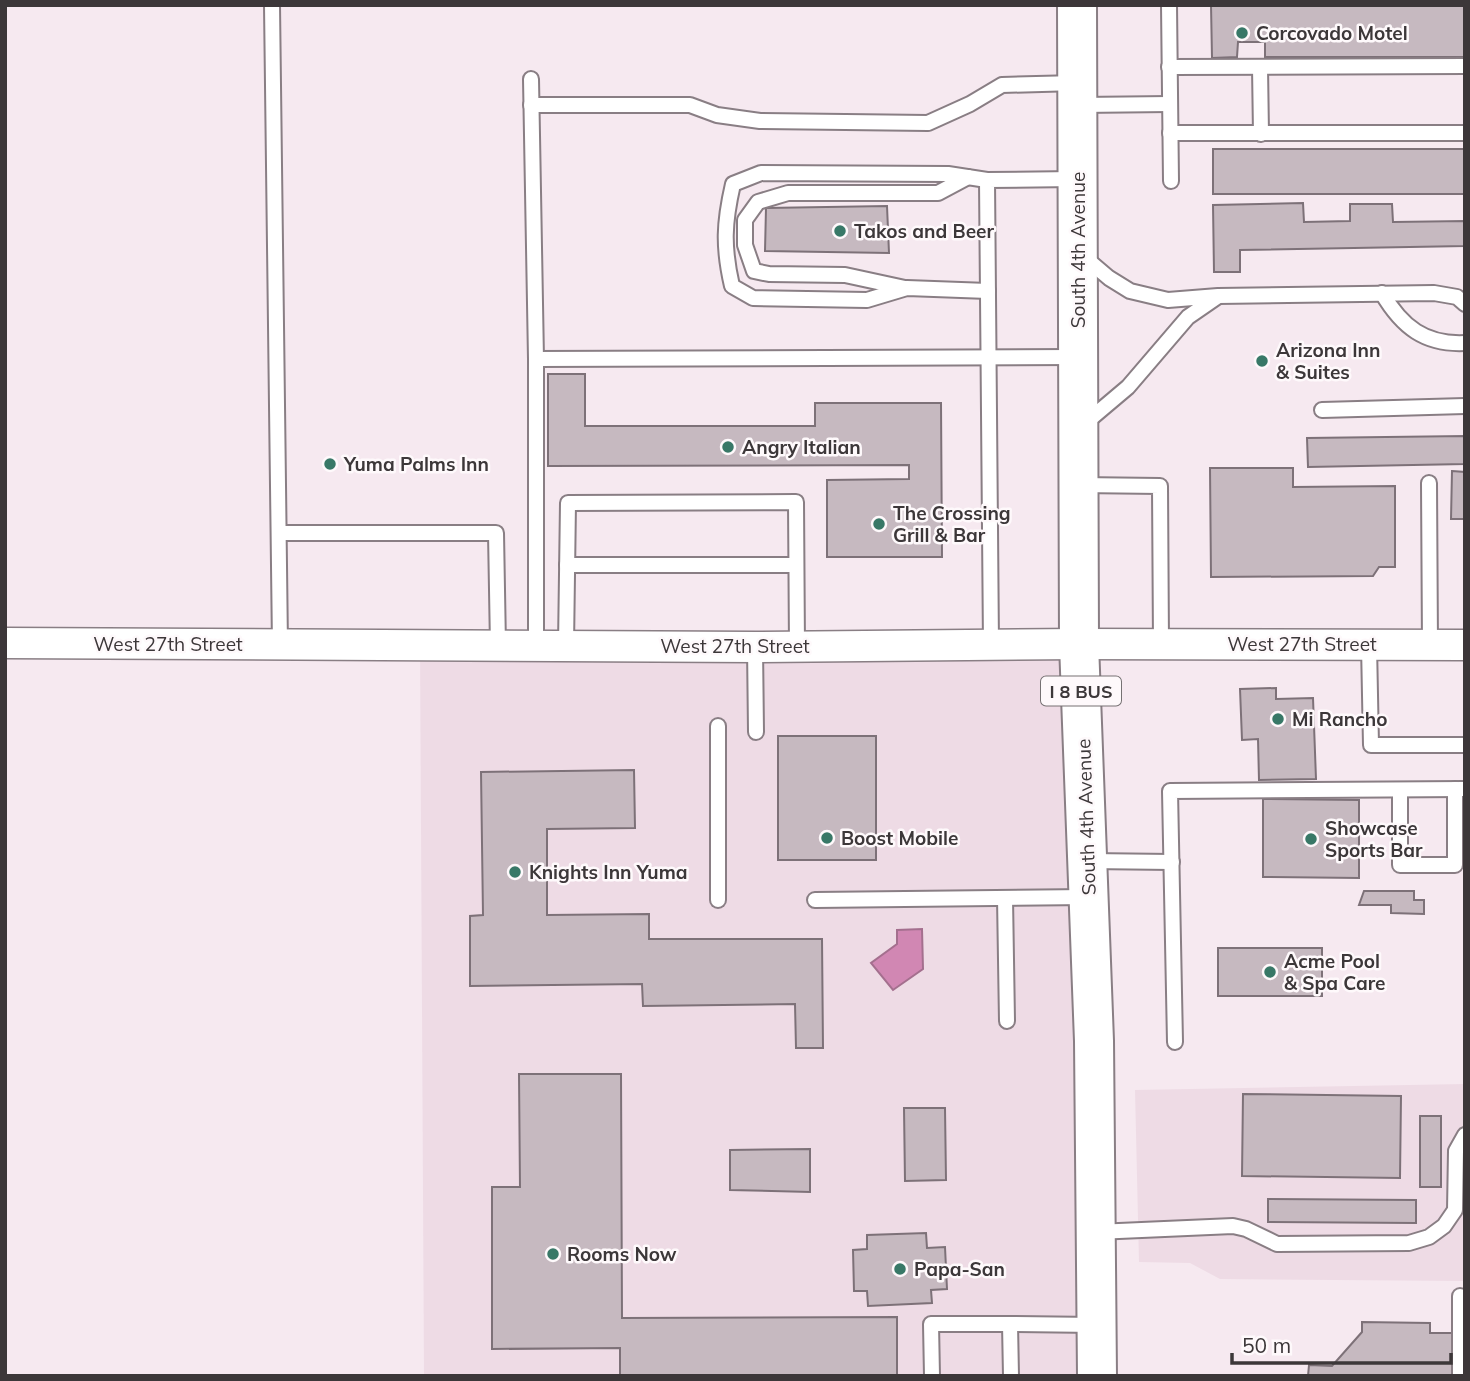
<svg xmlns="http://www.w3.org/2000/svg" width="1470" height="1381" font-family="Mulish,sans-serif">
<style>
.built{fill:#eedbe5}
.water{fill:#d187b3;stroke:#a46f8e;stroke-width:2}
.building{fill:#c6b9c0;stroke:#7d7178;stroke-width:2}
.lines{fill:none;stroke-linecap:round;stroke-linejoin:round}
.service-casing{stroke:#897e84;stroke-width:18}
.minor-casing{stroke:#897e84;stroke-width:33}
.primary-casing{stroke:#897e84;stroke-width:42}
.service{stroke:#fff;stroke-width:14}
.minor{stroke:#fff;stroke-width:30}
.primary{stroke:#fff;stroke-width:38}
.poi-dot{fill:#387867;stroke:#fef9fb;stroke-width:2.5}
.labels{text-anchor:middle;dominant-baseline:central;stroke-width:5;stroke-linejoin:round;paint-order:stroke}
.shield{fill:#fef9fb;stroke:#767173;stroke-width:2}
.shield-label{font-size:18px;font-weight:bold;fill:#3c3739}
.poi-label{font-size:19px;font-weight:bold;fill:#3c3739;stroke:#fef9fb;text-anchor:start}
.street-label{font-size:19px;fill:#3c3739;stroke:#fef9fb}
</style>
<rect width="100%" height="100%" fill="#f6e9f0"/>
<g class="built">
<path d="M 1079,644 L 1097,1376 L 424,1376 L 420,645 Z"/>
<path d="M 1465,1084 L 1465,1281 L 1220,1279 L 1190,1263 L 1139,1262 L 1135,1090 Z"/>
</g>
<path class="water" d="M 922,929 L 923,969 L 893,990 L 871,963 L 897,944 L 897,930 Z"/>
<g class="building">
<path d="M 1211,5 L 1465,5 L 1465,57 L 1265,57 L 1265,42 L 1238,42 L 1237,57 L 1212,58 Z"/>
<rect x="1213" y="149" width="252" height="45"/>
<path d="M 1303,203 L 1304,222 L 1350,221 L 1350,204 L 1392,204 L 1393,222 L 1465,221 L 1465,246 L 1240,250 L 1240,272 L 1214,272 L 1213,205 Z"/>
<path d="M 887,206 L 889,253 L 765,251 L 766,208 Z"/>
<path d="M 548,374 L 585,374 L 585,426 L 815,426 L 815,403 L 941,403 L 942,557 L 827,557 L 827,480 L 909,479 L 909,465 L 548,466 Z"/>
<path d="M 1465,436 L 1465,464 L 1308,467 L 1307,438 Z"/>
<path d="M 1210,468 L 1293,468 L 1293,487 L 1395,486 L 1395,567 L 1379,567 L 1373,576 L 1211,577 Z"/>
<path d="M 1452,471 L 1465,472 L 1465,519 L 1451,519 Z"/>
<path d="M 1276,688 L 1276,699 L 1313,698 L 1316,779 L 1259,780 L 1258,739 L 1242,740 L 1240,689 Z"/>
<rect x="778" y="736" width="98" height="124"/>
<path d="M 634,770 L 635,828 L 547,829 L 547,915 L 649,914 L 649,939 L 822,939 L 823,1048 L 796,1048 L 795,1004 L 643,1006 L 642,984 L 470,986 L 470,916 L 483,915 L 481,772 Z"/>
<path d="M 1263,799 L 1359,800 L 1359,878 L 1263,877 Z"/>
<path d="M 1364,891 L 1414,891 L 1414,900 L 1424,900 L 1424,914 L 1391,913 L 1391,905 L 1359,905 Z"/>
<rect x="1218" y="948" width="104" height="48"/>
<path d="M 519,1074 L 621,1074 L 622,1318 L 897,1317 L 897,1376 L 620,1376 L 620,1348 L 492,1349 L 492,1187 L 520,1187 Z"/>
<path d="M 1243,1094 L 1401,1096 L 1400,1178 L 1242,1176 Z"/>
<path d="M 904,1108 L 945,1108 L 946,1180 L 905,1181 Z"/>
<rect x="1420" y="1116" width="21" height="71"/>
<path d="M 810,1149 L 810,1192 L 730,1190 L 730,1150 Z"/>
<path d="M 1268,1199 L 1416,1200 L 1416,1223 L 1268,1222 Z"/>
<path d="M 926,1233 L 927,1248 L 945,1247 L 947,1289 L 931,1290 L 932,1303 L 868,1306 L 867,1291 L 854,1291 L 853,1250 L 867,1249 L 867,1235 Z"/>
<path d="M 1362,1322 L 1430,1323 L 1430,1333 L 1465,1333 L 1465,1376 L 1308,1376 L 1309,1365 L 1332,1366 L 1362,1332 Z"/>
</g>
<g class="lines">
<g class="service-casing">
<g id="service">
<path d="M 272,5 L 280,645"/>
<path d="M 1169,5 L 1171,181"/>
<path d="M 1169,67 L 1465,66"/>
<path d="M 1260,67 L 1261,134"/>
<path d="M 531,79 L 536,359 L 536,646"/>
<path d="M 531,105 L 690,105 L 717,115 L 760,121 L 928,123 L 970,104 L 1002,85 L 1077,83"/>
<path d="M 1080,105 L 1170,104"/>
<path d="M 1170,133 L 1465,133"/>
<path d="M 987,180 L 948,174 L 761,173 L 733,184 C 724,223 723,247 732,286 L 753,298 L 867,300 L 907,288 L 988,291"/>
<path d="M 1083,256 L 1109,278 L 1130,291 L 1168,300 L 1218,296 L 1434,293 L 1457,297 L 1465,304"/>
<path d="M 905,288 L 845,275 L 769,274 L 754,271 L 745,245 L 745,220 L 758,202 L 788,193 L 938,193 L 968,177"/>
<path d="M 1382,293 C 1402,327 1425,345 1465,343"/>
<path d="M 536,359 L 1077,357"/>
<path d="M 1322,410 L 1465,406"/>
<path d="M 1083,425 L 1128,387 L 1188,317 L 1217,297"/>
<path d="M 1429,483 L 1430,645"/>
<path d="M 1079,485 L 1160,486 L 1161,644"/>
<path d="M 279,533 L 496,533 L 498,646"/>
<path d="M 567,565 L 796,565"/>
<path d="M 991,645 L 987,180 L 1075,179"/>
<path d="M 1369,645 L 1371,745 L 1465,745"/>
<path d="M 566,646 L 568,503 L 796,502 L 797,647"/>
<path d="M 755,647 L 756,732"/>
<path d="M 718,726 L 718,900"/>
<path d="M 1400,790 L 1400,865 L 1455,865 L 1455,789"/>
<path d="M 1089,861 L 1172,862"/>
<path d="M 1005,898 L 1007,1021"/>
<path d="M 815,900 L 1087,897"/>
<path d="M 1175,1042 L 1170,791 L 1465,789"/>
<path d="M 1096,1232 L 1233,1226 L 1246,1229 L 1277,1244 L 1409,1243 L 1429,1237 L 1444,1226 L 1455,1210 L 1456,1151 L 1465,1135"/>
<path d="M 1460,1296 L 1460,1376"/>
<path d="M 1010,1324 L 1096,1325"/>
<path d="M 932,1376 L 931,1324 L 1010,1324 L 1011,1376"/>
</g>
</g>
<g class="minor-casing">
<path id="minor" d="M 5,643 L 755,647 L 1079,644 L 1465,645"/>
</g>
<g class="primary-casing">
<path id="primary" d="M 1077,5 L 1079,644 L 1094,1041 L 1097,1376"/>
</g>
<use href="#service" class="service"/>
<use href="#minor" class="minor"/>
<use href="#primary" class="primary"/>
</g>
<g class="poi-dot">
<circle cx="1242" cy="33" r="7"/>
<circle cx="840" cy="231" r="7"/>
<circle cx="1262" cy="361" r="7"/>
<circle cx="728" cy="447" r="7"/>
<circle cx="330" cy="464" r="7"/>
<circle cx="879" cy="524" r="7"/>
<circle cx="1278" cy="719" r="7"/>
<circle cx="827" cy="838" r="7"/>
<circle cx="1311" cy="839" r="7"/>
<circle cx="515" cy="872" r="7"/>
<circle cx="1270" cy="972" r="7"/>
<circle cx="553" cy="1254" r="7"/>
<circle cx="900" cy="1269" r="7"/>
</g>
<g class="labels">
<rect class="shield" x="1041" y="676.5" width="80" height="29" rx="5"/>
<g class="shield-label">
<text x="1081" y="691">I 8 BUS</text>
</g>
<g class="poi-label">
<text x="1256" y="33">Corcovado Motel</text>
<text x="854" y="231">Takos and Beer</text>
<text x="1276" y="350">Arizona Inn<tspan x="1276" dy="22">&amp; Suites</tspan></text>
<text x="742" y="447">Angry Italian</text>
<text x="344" y="464">Yuma Palms Inn</text>
<text x="893" y="513">The Crossing<tspan x="893" dy="22">Grill &amp; Bar</tspan></text>
<text x="1292" y="719">Mi Rancho</text>
<text x="1325" y="828">Showcase<tspan x="1325" dy="22">Sports Bar</tspan></text>
<text x="841" y="838">Boost Mobile</text>
<text x="529" y="872">Knights Inn Yuma</text>
<text x="1284" y="961">Acme Pool<tspan x="1284" dy="22">&amp; Spa Care</tspan></text>
<text x="567" y="1254">Rooms Now</text>
<text x="914" y="1269">Papa-San</text>
</g>
<g class="street-label">
<text transform="translate(1078 250) rotate(-90)">South 4th Avenue</text>
<text x="168" y="644">West 27th Street</text>
<text x="1302" y="644">West 27th Street</text>
<text x="735" y="646">West 27th Street</text>
<text transform="translate(1086 817) rotate(-92)">South 4th Avenue</text>
</g>
</g>
<rect width="1470" height="1381" fill="none" stroke="#3c3739" stroke-width="14"/>
<path d="M1232 1353v10h219v-10" fill="none" stroke="#3c3739" stroke-width="3.5"/>
<text x="1242" y="1353" font-size="21" fill="#3c3739" stroke="#fef9fb" stroke-width="5" paint-order="stroke">50 m</text>
</svg>
